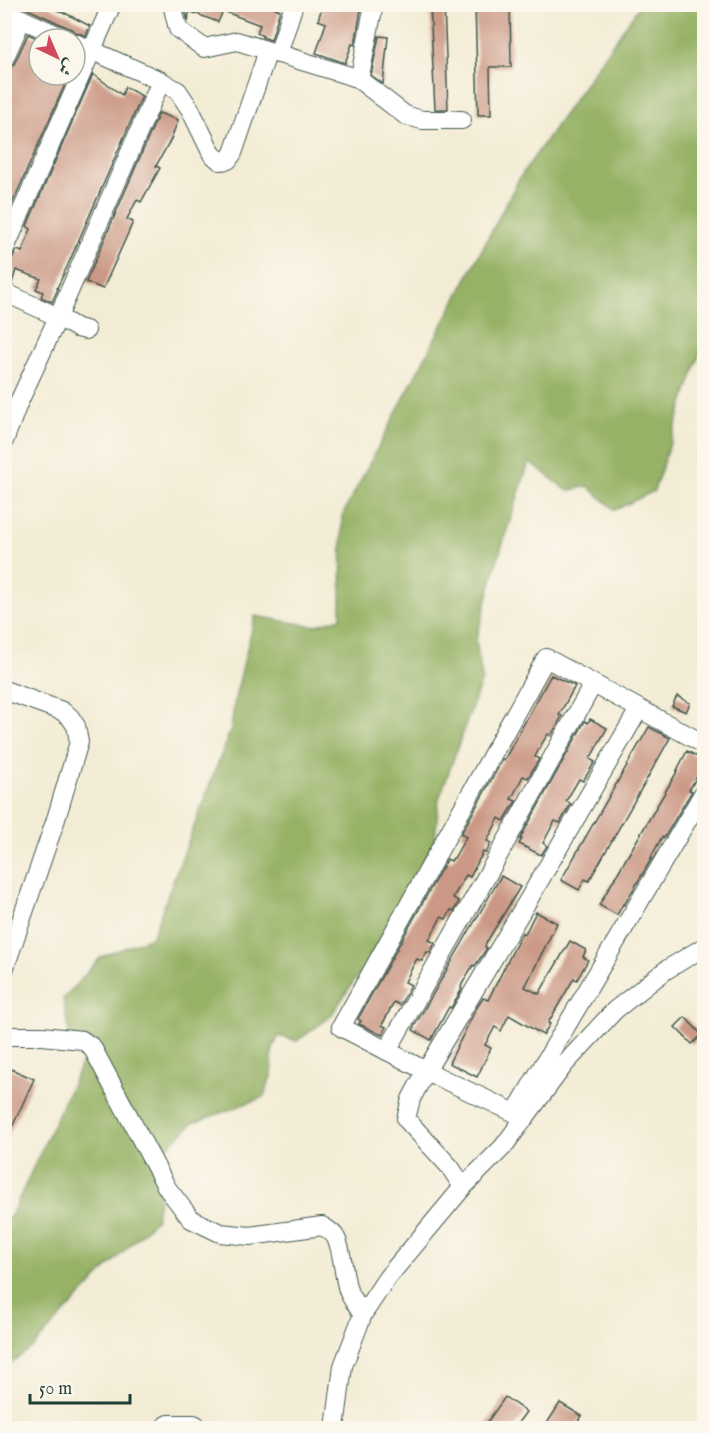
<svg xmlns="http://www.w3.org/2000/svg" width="709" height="1433" font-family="'IM FELL English',Amiri,serif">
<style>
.forest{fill:#96b266;stroke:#5a784d;stroke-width:1.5}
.building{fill:#cb9885}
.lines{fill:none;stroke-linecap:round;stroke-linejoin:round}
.minor-casing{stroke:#3f574c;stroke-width:20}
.highway-casing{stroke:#3f574c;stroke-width:28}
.minor{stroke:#fff;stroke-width:18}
.highway{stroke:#fff;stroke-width:26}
</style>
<rect width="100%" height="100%" fill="#fbf7ec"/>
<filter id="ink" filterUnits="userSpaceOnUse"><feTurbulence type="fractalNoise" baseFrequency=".0167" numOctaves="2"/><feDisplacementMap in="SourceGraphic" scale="12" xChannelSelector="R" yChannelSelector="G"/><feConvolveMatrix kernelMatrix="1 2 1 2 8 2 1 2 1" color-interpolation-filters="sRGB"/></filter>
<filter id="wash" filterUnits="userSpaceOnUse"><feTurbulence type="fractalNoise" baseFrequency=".008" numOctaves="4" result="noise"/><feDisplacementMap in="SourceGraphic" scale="24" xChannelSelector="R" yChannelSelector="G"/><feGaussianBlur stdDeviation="1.35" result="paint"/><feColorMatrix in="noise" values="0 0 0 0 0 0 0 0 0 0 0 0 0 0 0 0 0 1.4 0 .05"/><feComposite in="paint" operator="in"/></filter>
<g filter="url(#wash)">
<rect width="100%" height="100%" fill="#f3ecd5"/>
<path class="forest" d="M 640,5 L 704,5 L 704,341 L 654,491 L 615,510 L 588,486 L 568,491 L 529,462 L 498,558 L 476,640 L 482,679 L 439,799 L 435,839 L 387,932 L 330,1017 L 297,1041 L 278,1036 L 272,1052 L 272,1073 L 264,1097 L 193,1123 L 166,1148 L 156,1219 L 107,1268 L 33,1347 L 5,1367 L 5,1297 L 13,1292 L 7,1273 L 5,1271 L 4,1218 L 11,1216 L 83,1060 L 70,1037 L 63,999 L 101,957 L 152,937 L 231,729 L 235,699 L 255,616 L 313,626 L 341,618 L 342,516 L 519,179 Z"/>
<g id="blocks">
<g class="building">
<path d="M 17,4 L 45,4 L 65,14 L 65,13 L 90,26 L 89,28 L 86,36 L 75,32 L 71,29 Z"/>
<path d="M 184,4 L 266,4 L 280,10 L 271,40 L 262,37 L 263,36 L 257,33 L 260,25 L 223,11 L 218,22 L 189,11 L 188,22 Z"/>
<path d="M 323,4 L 362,4 L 355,45 L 352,44 L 345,63 L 316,53 L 326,23 L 318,20 Z"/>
<path d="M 430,4 L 444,4 L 448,109 L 435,109 Z"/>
<path d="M 475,4 L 510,4 L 511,67 L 490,67 L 491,115 L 478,115 Z"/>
<path d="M 28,34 L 39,39 L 39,75 L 69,75 L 8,213 L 4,211 L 4,70 L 10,68 L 14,64 Z"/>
<path d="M 379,36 L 388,37 L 383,84 L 371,75 Z"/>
<path d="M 93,74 L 122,95 L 125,87 L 142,96 L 67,267 L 57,288 L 58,289 L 52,302 L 41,297 L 43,292 L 36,289 L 41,279 L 16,270 L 12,283 L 4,281 L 4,267 L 7,262 L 11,260 L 17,250 L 22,252 L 31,229 L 27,226 Z"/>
<path d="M 159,113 L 178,120 L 171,139 L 156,166 L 160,168 L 141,202 L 137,200 L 127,219 L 133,222 L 103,289 L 86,282 Z"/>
<path d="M 551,675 L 575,686 L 559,715 L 562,716 L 551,736 L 548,734 L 541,745 L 535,757 L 539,759 L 528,778 L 523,776 L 517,788 L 511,799 L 516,801 L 504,821 L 499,818 L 497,822 L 487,841 L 491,843 L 486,853 L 483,852 L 470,877 L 466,875 L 455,894 L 453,898 L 459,901 L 454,911 L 451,910 L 446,919 L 441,917 L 435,929 L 429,940 L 435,943 L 430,953 L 427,952 L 422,961 L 417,959 L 415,962 L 405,982 L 411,985 L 400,1005 L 394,1002 L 382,1025 L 386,1027 L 382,1035 L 359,1024 L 361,1021 L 358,1019 L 447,859 L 451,861 L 453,858 L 454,858 L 466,837 L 461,834 L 503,759 L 504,760 Z"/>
<path d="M 677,696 L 690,703 L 686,712 L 672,706 Z"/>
<path d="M 590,719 L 607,728 L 590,759 L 595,762 L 583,781 L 579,779 L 566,801 L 571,804 L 565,814 L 560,823 L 555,821 L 543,843 L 547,846 L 541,855 L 519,844 L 522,839 L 520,839 L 585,721 L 588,723 Z"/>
<path d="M 649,727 L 670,738 L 589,881 L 585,879 L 579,890 L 561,880 Z"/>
<path d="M 687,751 L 705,761 L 705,763 L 689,790 L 692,791 L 664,838 L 662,837 L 651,857 L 652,858 L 624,905 L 623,904 L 617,915 L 599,905 L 678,770 L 677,770 Z"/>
<path d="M 501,876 L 520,887 L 486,943 L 485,947 L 487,948 L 475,966 L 473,965 L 462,984 L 461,988 L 462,989 L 451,1008 L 449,1007 L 431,1040 L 413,1030 L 415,1025 Z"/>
<path d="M 536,912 L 557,923 L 525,987 L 539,994 L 570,941 L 586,950 L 583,957 L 588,960 L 577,980 L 574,978 L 548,1023 L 550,1024 L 543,1035 L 509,1015 L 501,1031 L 495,1027 L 485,1045 L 491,1048 L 477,1077 L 449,1063 L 476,1009 L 483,998 L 488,1000 L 522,933 L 525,934 Z"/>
<path d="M 685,1017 L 702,1035 L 692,1044 L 675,1027 Z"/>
<path d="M 4,1066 L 34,1079 L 4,1145 Z"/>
<path d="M 505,1397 L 526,1412 L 514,1428 L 483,1428 Z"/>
<path d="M 560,1403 L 582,1416 L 574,1428 L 544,1428 Z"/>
</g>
</g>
</g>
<g filter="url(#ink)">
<use href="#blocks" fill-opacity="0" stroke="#3f574c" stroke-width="1.5"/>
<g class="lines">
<g class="minor-casing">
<g id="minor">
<path d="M 172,4 L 178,29 L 204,48 L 237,41 L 357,78 L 405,115 L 422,120 L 462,120"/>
<path d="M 4,11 L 66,39"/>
<path d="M 75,43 L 161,81 L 178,91 L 190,109 L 212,154 L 220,161 L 228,160 L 233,153 L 268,51"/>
<path d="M 278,54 L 294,4"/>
<path d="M 4,59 L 22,19"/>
<path d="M 357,78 L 361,71 L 374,4"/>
<path d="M 4,251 L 112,4"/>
<path d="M 4,292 L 58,317 L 77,328 L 86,330"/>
<path d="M 4,441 L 18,404 L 58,317 L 161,81"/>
<path d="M 4,690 L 62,711 L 70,717 L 76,726 L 79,742 L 56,819 L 4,970"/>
<path d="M 639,709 L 530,897 L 426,1071 L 341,1027 L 546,658 L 704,744"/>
<path d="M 4,1033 L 10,1036 L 42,1036 L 82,1040 L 92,1047 L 167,1188 L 191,1219 L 220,1233 L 250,1236 L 322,1226 C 327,1229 333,1232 336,1238 C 343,1251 343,1275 348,1290 C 350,1298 358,1306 363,1314"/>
<path d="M 387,1051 L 493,865 L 593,684"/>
<path d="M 463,1187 L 450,1167 L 406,1119 L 411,1099 L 426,1071 L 515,1113 L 704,792"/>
<path d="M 335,1428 L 343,1366 L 363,1314 L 387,1278 L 463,1187 L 503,1147 L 564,1065 L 615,1010 L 666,970 L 704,947"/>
</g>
</g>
<g class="highway-casing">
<path id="highway" d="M 169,1428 L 193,1428"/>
</g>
<use href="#minor" class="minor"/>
<use href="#highway" class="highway"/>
</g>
</g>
<rect width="709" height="1433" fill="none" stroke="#fbf7ec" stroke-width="24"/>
<g transform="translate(57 57) rotate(136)"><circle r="28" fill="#fbf7ec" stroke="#a3ada2" stroke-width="1.5"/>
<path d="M0-4.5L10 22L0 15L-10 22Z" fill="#d1495b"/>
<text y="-9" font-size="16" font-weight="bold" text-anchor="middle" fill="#1f3d34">ش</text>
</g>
<path d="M30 1394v9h100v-9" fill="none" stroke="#1f3d34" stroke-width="3"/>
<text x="39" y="1394" font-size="18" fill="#1f3d34" stroke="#fbf7ec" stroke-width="4.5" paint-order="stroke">50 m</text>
</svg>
